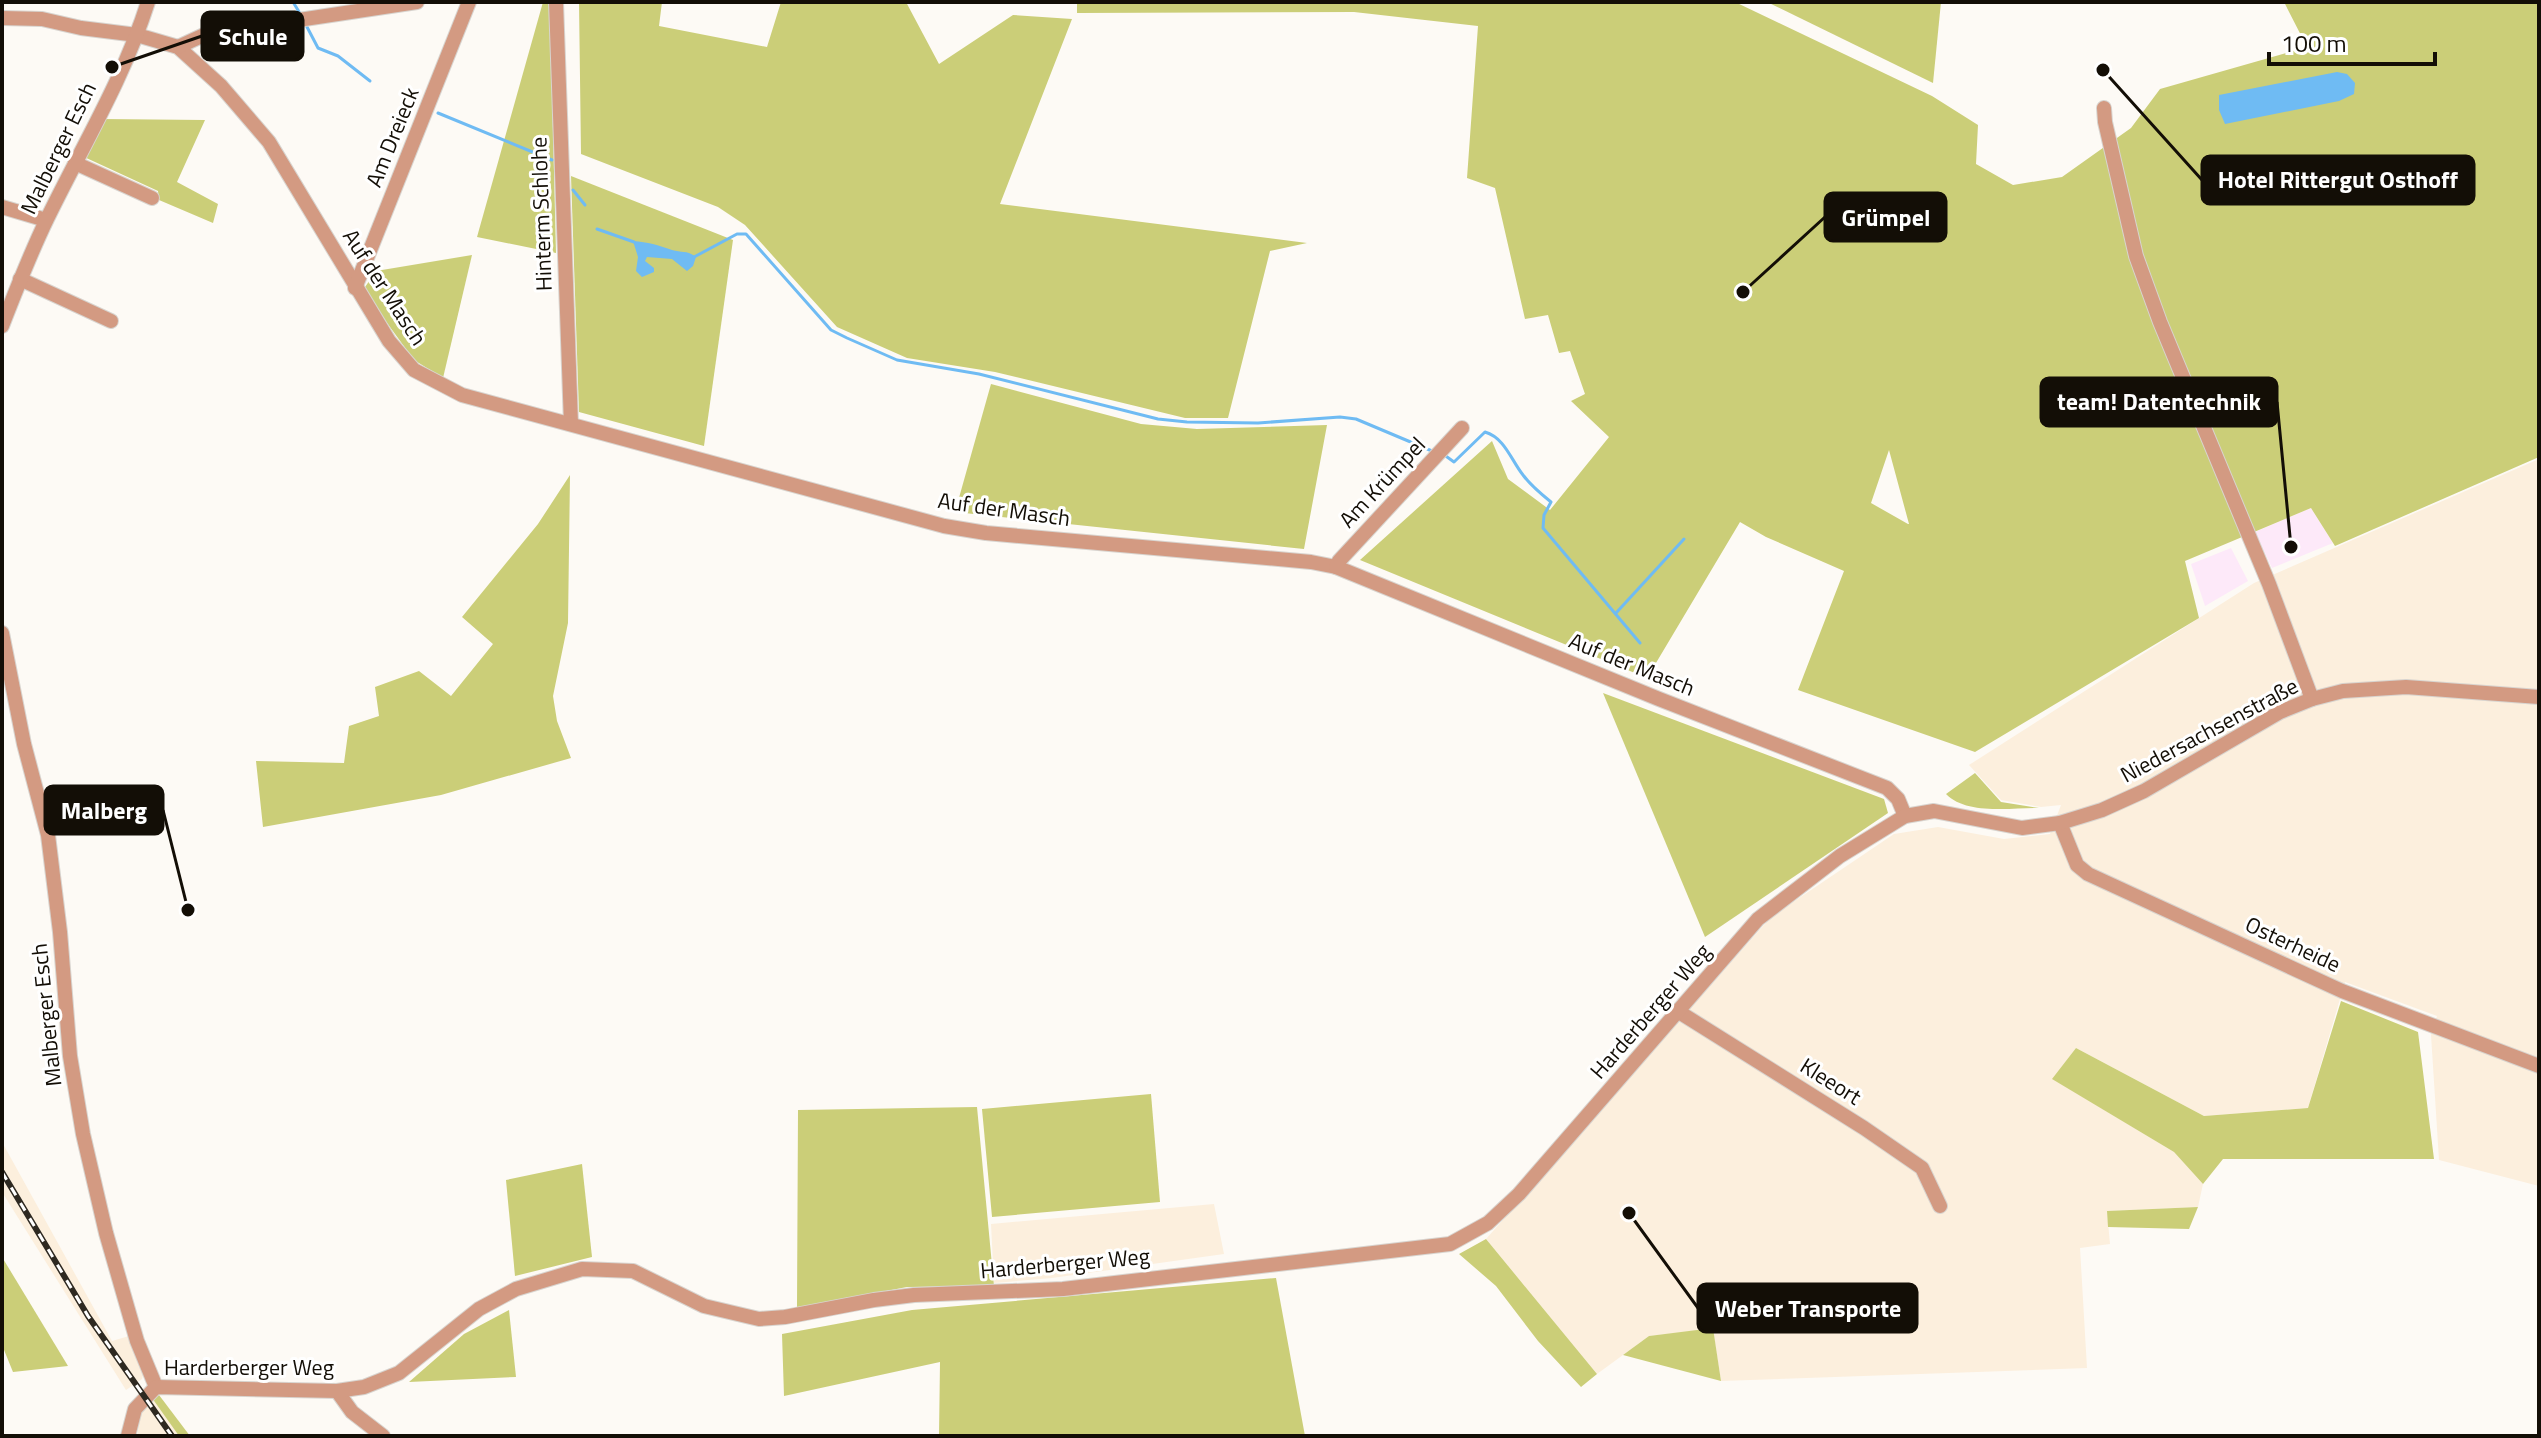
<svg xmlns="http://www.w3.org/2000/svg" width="2541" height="1438" font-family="'Titillium Web',sans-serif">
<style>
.commercial{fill:#fde9f9}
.built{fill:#fcefdd}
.green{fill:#cbce78;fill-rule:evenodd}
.water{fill:#6fbbf3}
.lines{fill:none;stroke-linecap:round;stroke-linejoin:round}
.stream{stroke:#6fbbf3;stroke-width:3}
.minor-casing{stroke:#d8d4cf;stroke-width:16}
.minor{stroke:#d39a82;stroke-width:14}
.rail-casing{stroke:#2e2921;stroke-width:6}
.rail{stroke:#fff;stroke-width:3;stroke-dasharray:9;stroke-linecap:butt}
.labels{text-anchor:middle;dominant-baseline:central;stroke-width:6;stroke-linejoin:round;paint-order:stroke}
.street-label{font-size:22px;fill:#130e06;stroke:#fff}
.leader{fill:none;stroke:#130e06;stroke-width:3}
.callout-dot{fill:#130e06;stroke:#fff;stroke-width:3}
.callout{fill:#130e06;stroke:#130e06;stroke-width:3}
.callout-label{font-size:24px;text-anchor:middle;font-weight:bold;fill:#fff}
</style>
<rect width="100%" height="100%" fill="#fdfaf5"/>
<g class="commercial">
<path d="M 2311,508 L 2333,543 L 2272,568 L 2255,532 Z"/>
<path d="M 2231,548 L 2248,581 L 2205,606 L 2191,564 Z"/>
</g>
<g class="built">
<path d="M 2539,459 L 2539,1186 L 2439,1160 L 2431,1035 L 2437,1016 L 2345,982 L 2308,1108 L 2204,1116 L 2076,1048 L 2053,1079 L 2174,1152 L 2203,1184 L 2198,1207 L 2107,1211 L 2110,1244 L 2080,1248 L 2087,1368 L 1721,1381 L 1713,1329 L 1649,1336 L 1597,1374 L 1486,1239 L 1771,917 L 1894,834 L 1938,827 L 2004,839 L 2050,834 L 2061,805 L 2041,807 L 2001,800 L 1969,765 L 2254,583 Z"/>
<path d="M 2,1142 L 112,1341 L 129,1336 L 144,1372 L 142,1379 L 126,1390 L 2,1192 Z"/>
<path d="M 1214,1204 L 1224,1254 L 1052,1278 L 994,1283 L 991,1224 Z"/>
<path d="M 152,1398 L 179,1436 L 137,1436 L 141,1412 Z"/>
</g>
<g class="green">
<path d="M 543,2 L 548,2 L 550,10 L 556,253 L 477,237 Z"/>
<path d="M 579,2 L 662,2 L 659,26 L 767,47 L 781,2 L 906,2 L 939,64 L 1013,15 L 1072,19 L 1000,204 L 1307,243 L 1270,251 L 1228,418 L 1185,418 L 995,372 L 907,358 L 837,327 L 745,225 L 718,207 L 581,154 Z"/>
<path d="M 1077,2 L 1735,2 L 1932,96 L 1978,125 L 1976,164 L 2013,185 L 2062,177 L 2131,128 L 2160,89 L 2307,47 L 2284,2 L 2539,2 L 2539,457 L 2335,546 L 2311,508 L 2185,561 L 2199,618 L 1975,752 L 1798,690 L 1844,571 L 1766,537 L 1740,522 L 1647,678 L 1360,560 L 1492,441 L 1508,479 L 1550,510 L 1609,437 L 1571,401 L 1585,394 L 1570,351 L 1559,353 L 1548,315 L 1525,319 L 1495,188 L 1467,178 L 1478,26 L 1354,12 L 1077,13 ZM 1889,450 L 1909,524 L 1908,524 L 1871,503 Z"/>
<path d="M 1767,2 L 1941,2 L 1933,83 Z"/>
<path d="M 102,119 L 205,120 L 177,182 L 218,204 L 213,223 L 159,200 L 158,191 L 82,156 Z"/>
<path d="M 571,176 L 733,240 L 704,446 L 579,412 Z"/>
<path d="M 472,255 L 443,378 L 414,360 L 363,290 L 376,271 Z"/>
<path d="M 991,384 L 1141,424 L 1197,429 L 1327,425 L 1304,549 L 955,512 Z"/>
<path d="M 570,475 L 568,623 L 553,696 L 557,721 L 571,758 L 441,795 L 263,827 L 256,761 L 344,763 L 349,726 L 379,716 L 375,687 L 419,671 L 451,696 L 493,644 L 462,617 L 538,524 Z"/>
<path d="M 1603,693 L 1884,799 L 1888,813 L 1705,937 Z"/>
<path d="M 1975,773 L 2001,802 L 2039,808 C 2012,808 1966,815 1946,794 Z"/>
<path d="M 2341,1001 L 2418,1032 L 2434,1159 L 2223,1159 L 2203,1184 L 2174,1152 L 2052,1079 L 2076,1048 L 2204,1116 L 2308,1108 Z"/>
<path d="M 1151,1094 L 1160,1202 L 992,1217 L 982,1109 Z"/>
<path d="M 977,1107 L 994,1286 L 907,1287 L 797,1308 L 798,1110 Z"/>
<path d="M 582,1164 L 592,1257 L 515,1276 L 506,1180 Z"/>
<path d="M 2198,1207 L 2189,1229 L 2108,1227 L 2107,1211 Z"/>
<path d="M 1486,1239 L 1597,1374 L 1581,1387 L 1538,1341 L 1496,1286 L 1459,1254 Z"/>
<path d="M 2,1257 L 68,1366 L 13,1372 L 2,1345 Z"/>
<path d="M 1276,1278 L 1305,1436 L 939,1436 L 940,1362 L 784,1396 L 782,1334 L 912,1310 Z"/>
<path d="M 509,1310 L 516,1377 L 409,1382 L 464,1334 Z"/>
<path d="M 1713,1328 L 1721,1381 L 1623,1355 L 1649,1336 Z"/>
<path d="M 159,1395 L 190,1436 L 179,1436 L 152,1398 Z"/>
</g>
<g class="water">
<path d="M 2337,72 L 2347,74 L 2355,83 L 2354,94 L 2339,101 L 2225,124 L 2219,110 L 2219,95 Z"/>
<path d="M 633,241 C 648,242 658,245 672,250 C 682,253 687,250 696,257 L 693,266 L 687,271 L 672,259 L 647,257 L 645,261 L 654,268 L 654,272 L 642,277 L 636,271 L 638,257 Z"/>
</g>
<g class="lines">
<g class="stream">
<path d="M 293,2 L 301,15"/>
<path d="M 306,25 L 318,48 L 338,56 L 370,81"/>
<path d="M 438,113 L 552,160"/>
<path d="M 573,190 L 585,205"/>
<path d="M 597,229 L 634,242"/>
<path d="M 694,257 L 737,234 L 746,234 L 831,330 L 847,338 L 897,360 L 979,374 L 1158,419 L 1187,422 L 1258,423 L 1340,417 L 1356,419 L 1432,451"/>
<path d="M 1443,454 L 1454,462 L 1485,432 C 1505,438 1511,460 1523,475 C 1531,486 1541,494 1551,502 L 1544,515 L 1543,528 L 1640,643"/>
<path d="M 1616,613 L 1684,539"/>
</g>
<g class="minor-casing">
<g id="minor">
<path d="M 556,2 L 571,424"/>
<path d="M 2,18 L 42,19 L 81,28 L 137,35 L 178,47 L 221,86 L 269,142 L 389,341 L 414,370 L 462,395 L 944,526 L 986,533 L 1311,562 L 1336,567 L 1659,699 L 1887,788 L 1898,799 L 1905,816"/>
<path d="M 178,47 L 206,34 L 417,2"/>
<path d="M 2104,108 L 2105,122 L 2136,256 L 2160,322 L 2269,584 L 2312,699"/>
<path d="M 75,163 L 152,198"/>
<path d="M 2,207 L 46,220"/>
<path d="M 20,279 L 111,321"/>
<path d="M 355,288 L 469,2"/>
<path d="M 2,326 C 16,290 30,254 47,219 C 82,147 124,78 148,2"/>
<path d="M 1336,567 L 1339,561 L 1462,428"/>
<path d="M 2,633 L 24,744 L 48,835 L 60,932 L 70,1056 L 83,1134 L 106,1233 L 137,1341 L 156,1387"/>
<path d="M 2060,823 L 2077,865 L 2088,874 L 2342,991 L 2539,1066"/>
<path d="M 1679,1012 L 1864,1128 L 1922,1168 L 1940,1206"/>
<path d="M 337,1391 L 352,1412 L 383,1436"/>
<path d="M 128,1436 L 135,1409 L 156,1387 L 337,1391 L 364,1387 L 399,1373 L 479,1309 L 516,1289 L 582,1269 L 633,1271 L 704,1306 L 759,1319 L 785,1317 L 874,1300 L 914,1295 L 1063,1289 L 1450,1244 L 1488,1223 L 1519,1194 L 1758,919 L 1840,856 L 1905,816 L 1934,811 L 2022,828 L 2060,823 L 2102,810 L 2144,791 L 2280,712 L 2312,699 L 2343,691 L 2406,687 L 2539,697"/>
</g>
</g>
<use href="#minor" class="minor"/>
<g class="rail-casing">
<path id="rail" d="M 2,1172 L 88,1316 L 172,1436"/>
</g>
<use href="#rail" class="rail"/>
</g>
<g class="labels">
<g class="street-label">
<text transform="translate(392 137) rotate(-68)">Am Dreieck</text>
<text transform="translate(58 148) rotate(-64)">Malberger Esch</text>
<text transform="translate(541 214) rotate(-92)">Hinterm Schlohe</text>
<text transform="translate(385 287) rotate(57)">Auf der Masch</text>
<text transform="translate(1382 482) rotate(-47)">Am Krümpel</text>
<text transform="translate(1004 509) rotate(8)">Auf der Masch</text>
<text transform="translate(1632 664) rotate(22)">Auf der Masch</text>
<text transform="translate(2209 730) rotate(-28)">Niedersachsenstraße</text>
<text transform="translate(2293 944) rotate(25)">Osterheide</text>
<text transform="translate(1650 1011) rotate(-49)">Harderberger Weg</text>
<text transform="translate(46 1015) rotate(-96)">Malberger Esch</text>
<text transform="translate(1831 1081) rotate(32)">Kleeort</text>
<text transform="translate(1065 1263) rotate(-5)">Harderberger Weg</text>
<text x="249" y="1367">Harderberger Weg</text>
</g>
</g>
<path class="leader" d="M112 67L202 36M2103 70L2202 180M1743 292L1825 217M2291 547L2277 402M188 910L163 810M1629 1213L1698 1308"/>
<g class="callout-dot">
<circle cx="112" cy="67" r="8"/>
<circle cx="2103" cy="70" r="8"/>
<circle cx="1743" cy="292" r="8"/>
<circle cx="2291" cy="547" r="8"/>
<circle cx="188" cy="910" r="8"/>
<circle cx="1629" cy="1213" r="8"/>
</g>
<g class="callout">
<rect x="202" y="12" width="101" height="48" rx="8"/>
<rect x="2202" y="156" width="272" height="48" rx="8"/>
<rect x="1825" y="193" width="121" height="48" rx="8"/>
<rect x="2041" y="378" width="236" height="48" rx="8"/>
<rect x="45" y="786" width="118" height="48" rx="8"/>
<rect x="1698" y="1284" width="219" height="48" rx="8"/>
</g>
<g class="callout-label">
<text x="253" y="45">Schule</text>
<text x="2338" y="188">Hotel Rittergut Osthoff</text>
<text x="1886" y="226">Grümpel</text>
<text x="2159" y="410">team! Datentechnik</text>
<text x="104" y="819">Malberg</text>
<text x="1808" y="1317">Weber Transporte</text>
</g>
<rect width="2541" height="1438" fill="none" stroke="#130e06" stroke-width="8"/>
<path d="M2269 52v12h166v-12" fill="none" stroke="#130e06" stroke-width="4"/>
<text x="2281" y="52" font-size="24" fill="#130e06" stroke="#ffffff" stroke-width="6" paint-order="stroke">100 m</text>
</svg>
